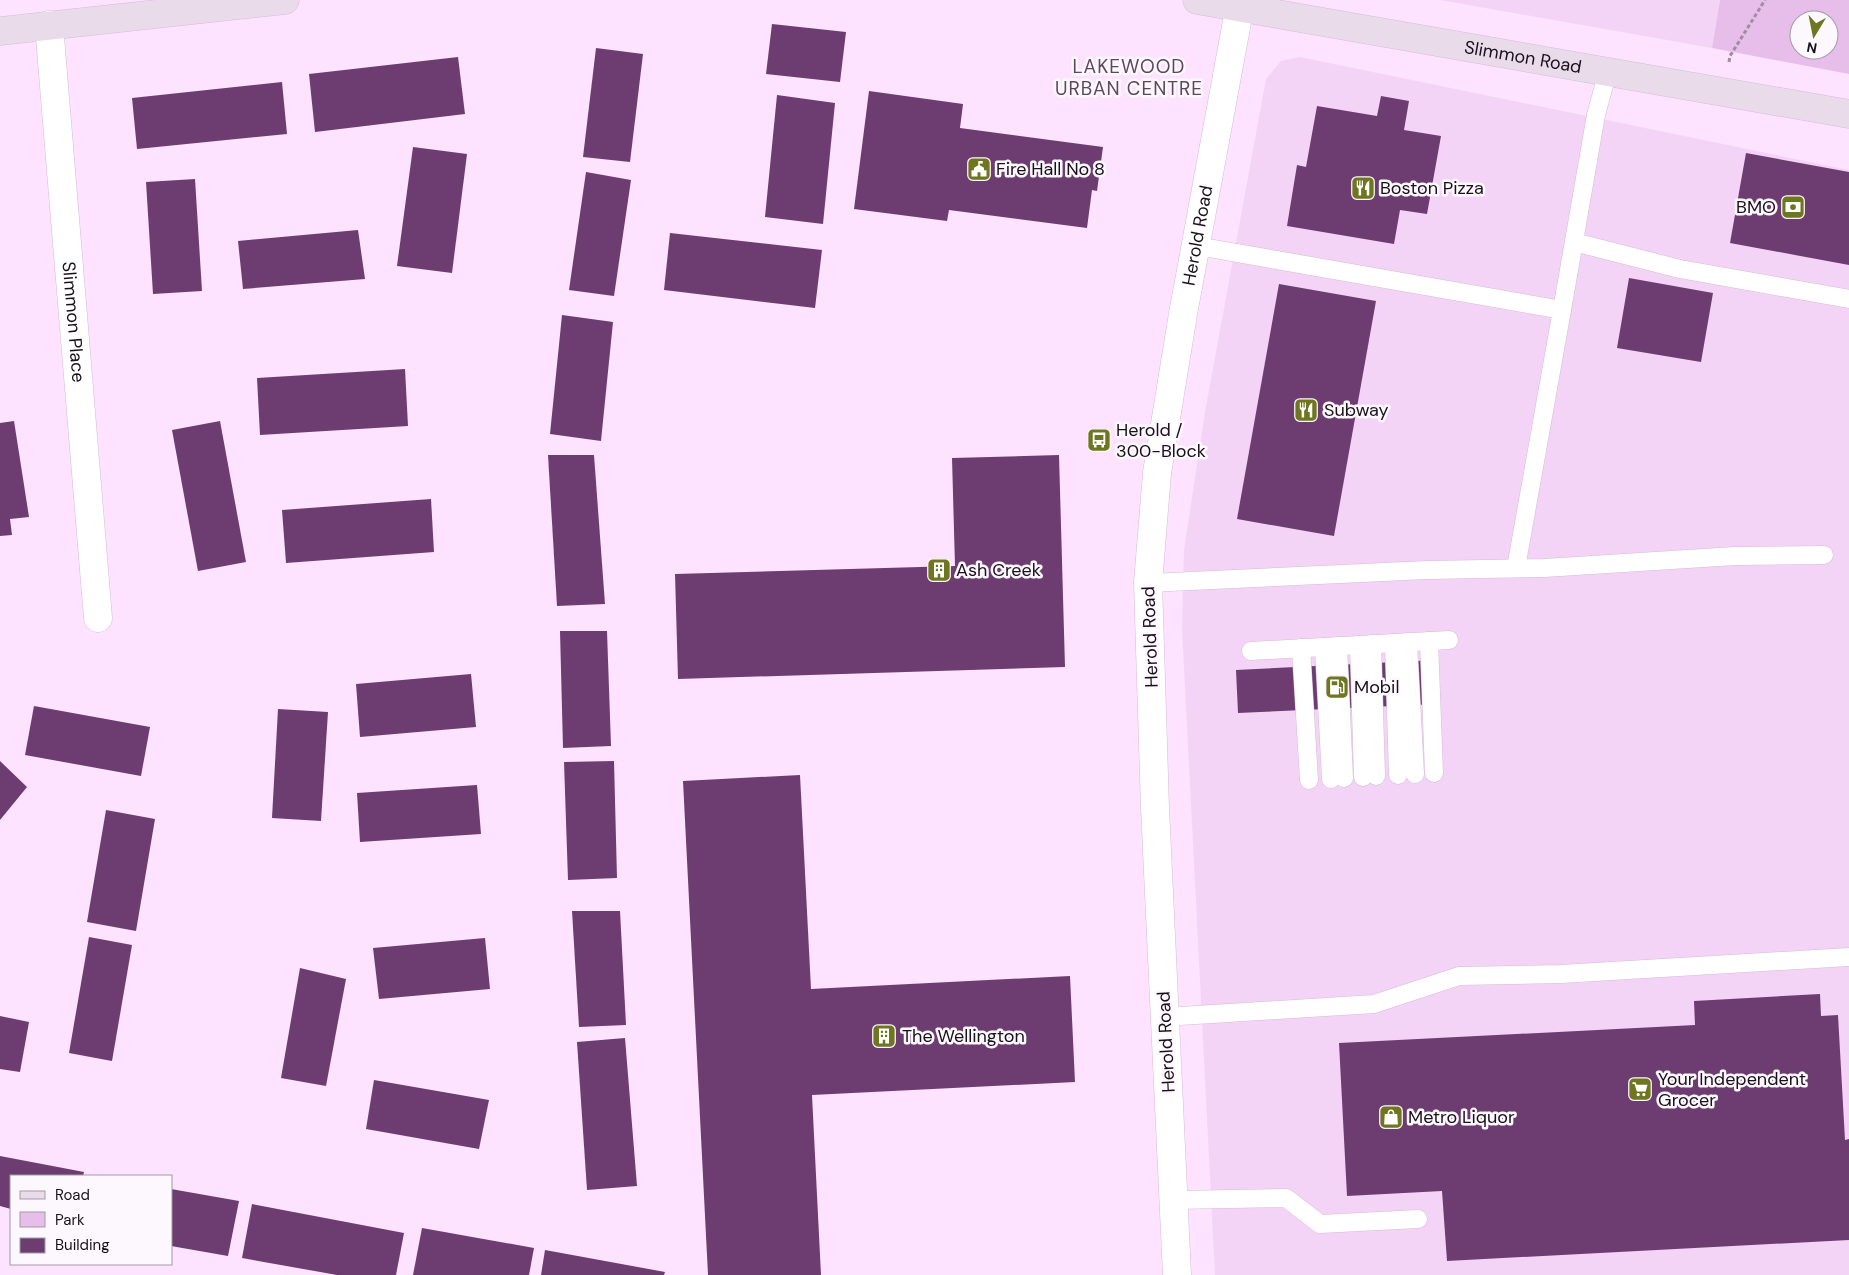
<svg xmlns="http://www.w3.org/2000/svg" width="1849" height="1275" font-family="'DM Sans',sans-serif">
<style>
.built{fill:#f4d4f6}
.green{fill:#e7beea;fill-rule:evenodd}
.building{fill:#6d3d71}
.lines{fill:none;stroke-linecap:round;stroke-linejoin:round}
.lane-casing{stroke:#d5bbd6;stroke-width:19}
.street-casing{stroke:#d5bbd6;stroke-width:29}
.secondary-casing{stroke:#d5bbd6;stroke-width:29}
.path{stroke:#a08da2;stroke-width:3;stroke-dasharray:4 2.5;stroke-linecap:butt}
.lane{stroke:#fff;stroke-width:18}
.street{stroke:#fff;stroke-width:28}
.secondary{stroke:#eadbeb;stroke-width:28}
.labels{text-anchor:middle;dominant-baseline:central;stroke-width:5;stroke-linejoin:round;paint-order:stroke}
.street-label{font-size:18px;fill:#19101a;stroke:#fdf8fe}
.poi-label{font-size:18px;fill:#19101a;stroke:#fdf8fe;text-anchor:start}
.neighbourhood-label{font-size:19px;letter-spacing:1px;fill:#5d475e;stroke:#fdf8fe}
</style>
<rect width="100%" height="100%" fill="#fde3ff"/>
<g class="built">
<path d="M 1440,0 L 1720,0 L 1712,48 Z"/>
<path d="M 1300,57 L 1849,170 L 1849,1275 L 1215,1275 L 1182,628 L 1184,550 L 1205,412 L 1266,79 L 1281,61 Z"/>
</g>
<path class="green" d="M 1720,0 L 1849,0 L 1849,74 L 1712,48 ZM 1799,20 L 1829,20 L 1829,50 L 1799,50 Z"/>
<g class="building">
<path d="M 772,24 L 846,32 L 840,82 L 766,74 Z"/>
<path d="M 596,48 L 643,54 L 630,162 L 583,157 Z"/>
<path d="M 458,57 L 465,114 L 315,132 L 309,74 Z"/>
<path d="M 282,82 L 287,134 L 137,149 L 132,98 Z"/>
<path d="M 869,91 L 963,104 L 960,128 L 1103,147 L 1097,191 L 1092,190 L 1087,228 L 949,210 L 947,221 L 854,209 Z"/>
<path d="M 777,95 L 835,103 L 823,224 L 765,217 Z"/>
<path d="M 1381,96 L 1409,101 L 1404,130 L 1441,136 L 1427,214 L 1400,210 L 1394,244 L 1287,226 L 1297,165 L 1306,167 L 1317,106 L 1377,116 Z"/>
<path d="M 413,147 L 467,154 L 452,273 L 397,266 Z"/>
<path d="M 1746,153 L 1849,172 L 1849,265 L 1730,243 Z"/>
<path d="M 586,172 L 631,180 L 614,296 L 569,290 Z"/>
<path d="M 195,179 L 202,291 L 153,294 L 146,182 Z"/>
<path d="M 358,230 L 365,279 L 243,289 L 238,241 Z"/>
<path d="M 670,233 L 822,250 L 815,308 L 664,290 Z"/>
<path d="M 1629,278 L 1713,293 L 1701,362 L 1617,348 Z"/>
<path d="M 1279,284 L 1376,301 L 1334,536 L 1237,519 Z"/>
<path d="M 562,315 L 613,322 L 601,441 L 550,434 Z"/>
<path d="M 405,369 L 408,426 L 260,435 L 257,378 Z"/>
<path d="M 14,421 L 29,517 L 10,519 L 12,535 L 0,536 L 0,423 Z"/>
<path d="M 220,421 L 246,562 L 198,571 L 172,430 Z"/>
<path d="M 548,455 L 594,455 L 605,604 L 557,606 Z"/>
<path d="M 1059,455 L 1065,667 L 678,679 L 675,574 L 955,566 L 952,458 Z"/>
<path d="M 431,499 L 434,552 L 286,563 L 282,510 Z"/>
<path d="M 560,631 L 607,631 L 611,746 L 563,748 Z"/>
<path d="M 1436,660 L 1438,704 L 1238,713 L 1236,670 Z"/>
<path d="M 471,674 L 476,727 L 360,737 L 356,684 Z"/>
<path d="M 34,706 L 150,727 L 141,776 L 25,755 Z"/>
<path d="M 278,709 L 328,712 L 321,821 L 272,818 Z"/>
<path d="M 0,761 L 27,787 L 0,820 Z"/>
<path d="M 614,761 L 617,878 L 568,880 L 564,762 Z"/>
<path d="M 800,775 L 811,989 L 1070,976 L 1075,1082 L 812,1095 L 821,1275 L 708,1275 L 683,781 Z"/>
<path d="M 477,785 L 481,834 L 360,842 L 357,793 Z"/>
<path d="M 106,810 L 155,819 L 136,931 L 87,922 Z"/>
<path d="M 572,911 L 620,911 L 626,1025 L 579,1027 Z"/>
<path d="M 89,937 L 132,945 L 112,1061 L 69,1053 Z"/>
<path d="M 485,938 L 490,989 L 379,999 L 373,948 Z"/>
<path d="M 300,968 L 346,979 L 326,1086 L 281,1078 Z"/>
<path d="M 1820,994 L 1821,1016 L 1838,1015 L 1845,1140 L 1849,1139 L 1849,1240 L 1447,1261 L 1442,1191 L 1347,1196 L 1339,1043 L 1695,1025 L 1694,1001 Z"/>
<path d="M 0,1016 L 29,1022 L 20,1072 L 0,1069 Z"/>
<path d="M 625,1038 L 637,1186 L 587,1190 L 577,1042 Z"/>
<path d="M 374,1080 L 489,1100 L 479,1149 L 366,1129 Z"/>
<path d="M 0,1156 L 84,1172 L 83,1176 L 11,1176 L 11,1209 L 0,1206 Z"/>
<path d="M 171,1189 L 239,1201 L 228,1256 L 171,1246 Z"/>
<path d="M 252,1204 L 404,1233 L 396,1275 L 337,1275 L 242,1258 Z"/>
<path d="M 422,1228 L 534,1248 L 529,1275 L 413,1275 Z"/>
<path d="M 545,1250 L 665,1272 L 664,1275 L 541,1275 Z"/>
</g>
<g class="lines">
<g class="lane-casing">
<g id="lane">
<path d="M 1574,242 L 1680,269 L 1849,299"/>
<path d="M 1197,246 L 1562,310 L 1596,115 L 1608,71"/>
<path d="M 1516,568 L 1562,310"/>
<path d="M 1148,583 L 1427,570 L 1544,568 L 1735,556 L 1824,555"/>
<path d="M 1429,641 L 1434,773"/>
<path d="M 1408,642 L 1415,774"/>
<path d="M 1394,643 L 1398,775"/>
<path d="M 1372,644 L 1376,776"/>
<path d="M 1359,645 L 1363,777"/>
<path d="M 1338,646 L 1344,778"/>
<path d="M 1324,647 L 1331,779"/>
<path d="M 1301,648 L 1309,780"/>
<path d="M 1251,651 L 1449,640"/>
<path d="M 1164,1017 L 1374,1004 L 1459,976 L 1561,974 L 1849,957"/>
<path d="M 1173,1200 L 1286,1198 L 1320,1224 L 1418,1219"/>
</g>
</g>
<g class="street-casing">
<g id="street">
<path id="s1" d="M 49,25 L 98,618"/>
<path id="s2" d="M 1177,1275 L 1155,808 L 1148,583 L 1157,473 L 1183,314 L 1241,0"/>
</g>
</g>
<g class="secondary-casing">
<g id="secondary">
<path id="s3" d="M 1197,0 L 1849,114"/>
<path d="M 0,31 L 285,0"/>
</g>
</g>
<path class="path" d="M 1729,62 L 1730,56 L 1765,0"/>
<use href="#lane" class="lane"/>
<use href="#street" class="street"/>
<use href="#secondary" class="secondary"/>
</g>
<defs>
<g id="civic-square" transform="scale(1.25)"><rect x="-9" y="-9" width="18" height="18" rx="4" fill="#6e761f" stroke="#fdf8fe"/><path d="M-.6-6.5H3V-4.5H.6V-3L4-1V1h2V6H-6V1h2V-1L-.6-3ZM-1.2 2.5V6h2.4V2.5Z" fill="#fff"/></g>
<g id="restaurant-square" transform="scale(1.25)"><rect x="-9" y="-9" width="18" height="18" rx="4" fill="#6e761f" stroke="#fdf8fe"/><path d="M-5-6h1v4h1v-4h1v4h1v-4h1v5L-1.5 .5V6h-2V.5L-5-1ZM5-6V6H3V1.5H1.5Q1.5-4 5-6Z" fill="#fff"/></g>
<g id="bank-square" transform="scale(1.25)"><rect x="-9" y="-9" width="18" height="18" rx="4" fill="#6e761f" stroke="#fdf8fe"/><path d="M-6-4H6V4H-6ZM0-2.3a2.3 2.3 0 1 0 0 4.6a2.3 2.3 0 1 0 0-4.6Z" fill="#fff"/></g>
<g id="bus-square" transform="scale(1.25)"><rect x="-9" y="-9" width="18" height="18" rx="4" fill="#6e761f" stroke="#fdf8fe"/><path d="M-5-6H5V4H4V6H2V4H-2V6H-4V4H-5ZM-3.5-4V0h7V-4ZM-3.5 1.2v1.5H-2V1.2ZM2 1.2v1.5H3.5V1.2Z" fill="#fff"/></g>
<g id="building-square" transform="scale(1.25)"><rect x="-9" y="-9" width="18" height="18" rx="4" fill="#6e761f" stroke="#fdf8fe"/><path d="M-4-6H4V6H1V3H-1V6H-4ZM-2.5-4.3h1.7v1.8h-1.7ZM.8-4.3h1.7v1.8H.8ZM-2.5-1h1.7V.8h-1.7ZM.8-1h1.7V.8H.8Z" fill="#fff"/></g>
<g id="fuel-square" transform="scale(1.25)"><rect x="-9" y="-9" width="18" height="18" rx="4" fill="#6e761f" stroke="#fdf8fe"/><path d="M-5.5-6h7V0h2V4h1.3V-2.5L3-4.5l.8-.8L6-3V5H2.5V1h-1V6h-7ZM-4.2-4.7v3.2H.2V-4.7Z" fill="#fff"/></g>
<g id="supermarket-square" transform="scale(1.25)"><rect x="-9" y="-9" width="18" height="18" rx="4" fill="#6e761f" stroke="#fdf8fe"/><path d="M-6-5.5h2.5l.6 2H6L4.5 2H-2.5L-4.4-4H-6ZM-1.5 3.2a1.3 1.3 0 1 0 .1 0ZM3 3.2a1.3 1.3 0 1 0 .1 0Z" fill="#fff"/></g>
<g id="shop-square" transform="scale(1.25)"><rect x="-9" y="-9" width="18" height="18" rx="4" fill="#6e761f" stroke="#fdf8fe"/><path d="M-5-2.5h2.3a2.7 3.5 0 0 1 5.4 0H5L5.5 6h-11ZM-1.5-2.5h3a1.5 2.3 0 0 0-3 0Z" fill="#fff"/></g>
</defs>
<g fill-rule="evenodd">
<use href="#civic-square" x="979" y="169"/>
<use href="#restaurant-square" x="1363" y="188"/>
<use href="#bank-square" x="1793" y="207"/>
<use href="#restaurant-square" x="1306" y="410"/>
<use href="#bus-square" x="1099" y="440"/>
<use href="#building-square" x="939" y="570"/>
<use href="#fuel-square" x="1337" y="687"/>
<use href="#building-square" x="884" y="1036"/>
<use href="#supermarket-square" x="1640" y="1089"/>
<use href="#shop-square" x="1391" y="1117"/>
</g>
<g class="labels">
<g class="street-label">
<text stroke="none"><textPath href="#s3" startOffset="331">Slimmon Road</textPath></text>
<text stroke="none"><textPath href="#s2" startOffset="1044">Herold Road</textPath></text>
<text stroke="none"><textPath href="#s1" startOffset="298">Slimmon Place</textPath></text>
<text transform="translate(1150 637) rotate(-92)">Herold Road</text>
<text transform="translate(1166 1042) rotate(-93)">Herold Road</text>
</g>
<g class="poi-label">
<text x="996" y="169">Fire Hall No 8</text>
<text x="1380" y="188">Boston Pizza</text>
<text x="1776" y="207" text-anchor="end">BMO</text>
<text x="1324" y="410">Subway</text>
<text x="1116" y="430">Herold /<tspan x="1116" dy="21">300-Block</tspan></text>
<text x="956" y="570">Ash Creek</text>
<text x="1354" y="687">Mobil</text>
<text x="902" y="1036">The Wellington</text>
<text x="1658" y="1079">Your Independent<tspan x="1658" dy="21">Grocer</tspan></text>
<text x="1408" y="1117">Metro Liquor</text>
</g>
<g class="neighbourhood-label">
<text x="1129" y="66">LAKEWOOD<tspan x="1129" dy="22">URBAN CENTRE</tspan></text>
</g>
</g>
<rect x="10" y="1175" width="162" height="90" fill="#fdf8fe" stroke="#a29ba3"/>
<rect x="20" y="1191" width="25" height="8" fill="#eadbeb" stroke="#a29ba3"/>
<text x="55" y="1200" font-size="15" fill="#19101a">Road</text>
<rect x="20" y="1212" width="25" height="15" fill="#e7beea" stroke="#a29ba3"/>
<text x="55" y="1225" font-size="15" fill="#19101a">Park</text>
<rect x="20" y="1238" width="25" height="15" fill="#6d3d71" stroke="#a29ba3"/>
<text x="55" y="1250" font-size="15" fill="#19101a">Building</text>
<g transform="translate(1814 35) rotate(190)"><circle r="24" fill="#fdf8fe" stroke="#a29ba3"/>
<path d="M0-4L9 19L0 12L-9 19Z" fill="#6e761f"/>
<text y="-8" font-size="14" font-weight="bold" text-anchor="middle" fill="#19101a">N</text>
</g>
</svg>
